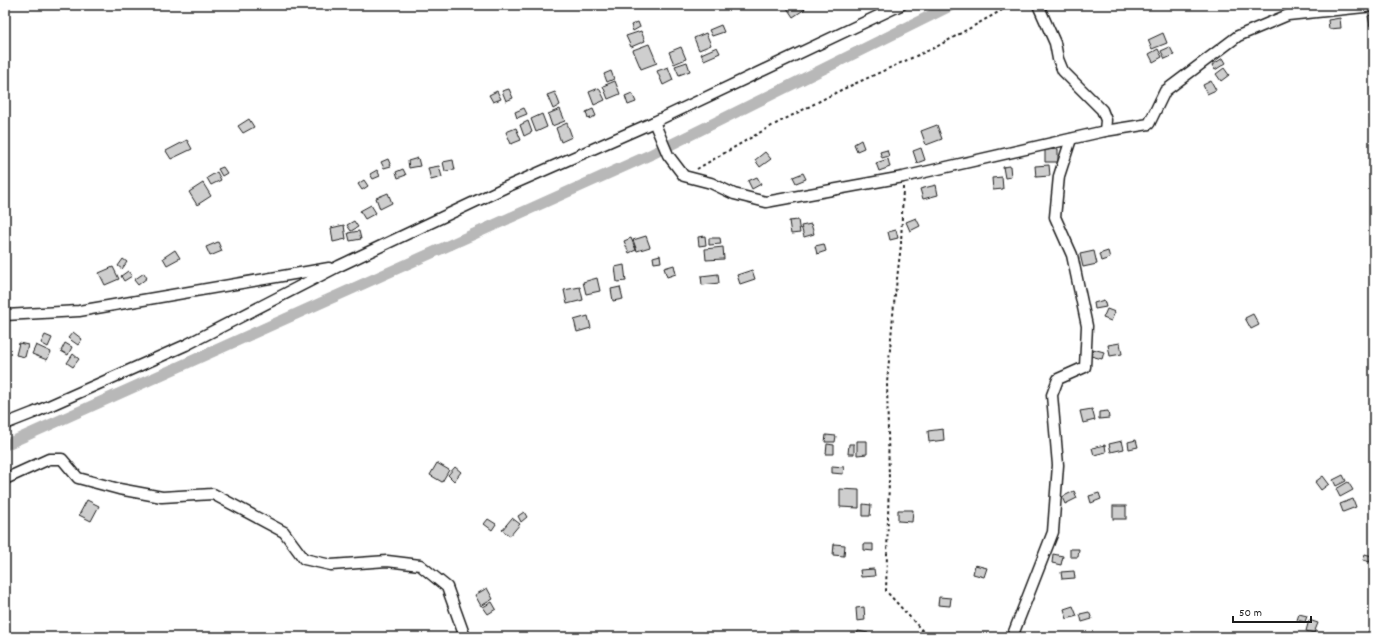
<svg xmlns="http://www.w3.org/2000/svg" width="1379" height="642" font-family="Dekko,sans-serif">
<style>
.lines{fill:none;stroke-linecap:round;stroke-linejoin:round}
.canal{stroke:#b8b8b8;stroke-width:11}
.building{fill:#cecece;stroke:#1c1c1c}
.minor-casing{stroke:#1c1c1c;stroke-width:13}
.path{stroke:#1c1c1c;stroke-width:2;stroke-dasharray:3 3;stroke-linecap:butt}
.minor{stroke:#fff;stroke-width:10}
</style>
<rect width="100%" height="100%" fill="#fff"/>
<filter id="ink" filterUnits="userSpaceOnUse"><feTurbulence type="fractalNoise" baseFrequency=".025" numOctaves="2"/><feDisplacementMap in="SourceGraphic" scale="8" xChannelSelector="R" yChannelSelector="G"/><feConvolveMatrix kernelMatrix="1 2 1 2 8 2 1 2 1" color-interpolation-filters="sRGB"/></filter>
<g filter="url(#ink)">
<g class="lines">
<path class="canal" d="M 5,445 L 652,154 L 952,5"/>
</g>
<g class="building">
<path d="M 785,5 L 802,5 L 805,9 L 793,17 Z"/>
<path d="M 1374,14 L 1374,25 L 1370,26 L 1368,16 Z"/>
<path d="M 1340,18 L 1341,28 L 1329,29 L 1328,20 Z"/>
<path d="M 638,22 L 640,27 L 633,31 L 631,25 Z"/>
<path d="M 721,25 L 724,32 L 712,36 L 709,30 Z"/>
<path d="M 641,31 L 645,41 L 631,47 L 626,36 Z"/>
<path d="M 706,33 L 711,45 L 699,50 L 694,38 Z"/>
<path d="M 1163,33 L 1167,43 L 1152,49 L 1148,40 Z"/>
<path d="M 649,44 L 657,63 L 641,69 L 633,50 Z"/>
<path d="M 681,47 L 686,59 L 674,64 L 669,52 Z"/>
<path d="M 717,47 L 720,53 L 704,60 L 701,54 Z"/>
<path d="M 1170,47 L 1174,55 L 1165,59 L 1161,51 Z"/>
<path d="M 1158,49 L 1162,57 L 1153,62 L 1149,54 Z"/>
<path d="M 1223,58 L 1226,63 L 1215,70 L 1212,65 Z"/>
<path d="M 687,62 L 690,71 L 679,75 L 675,66 Z"/>
<path d="M 668,67 L 673,80 L 663,85 L 657,71 Z"/>
<path d="M 1224,68 L 1229,75 L 1221,81 L 1216,74 Z"/>
<path d="M 611,71 L 614,79 L 607,82 L 604,74 Z"/>
<path d="M 615,81 L 620,94 L 608,99 L 603,86 Z"/>
<path d="M 1211,81 L 1216,90 L 1207,94 L 1203,85 Z"/>
<path d="M 599,88 L 605,100 L 594,105 L 589,92 Z"/>
<path d="M 509,89 L 513,98 L 506,101 L 502,91 Z"/>
<path d="M 497,91 L 501,99 L 493,102 L 489,95 Z"/>
<path d="M 555,92 L 560,105 L 553,109 L 547,95 Z"/>
<path d="M 632,93 L 636,102 L 628,105 L 625,96 Z"/>
<path d="M 524,108 L 527,114 L 517,118 L 515,112 Z"/>
<path d="M 560,109 L 565,121 L 552,126 L 548,114 Z"/>
<path d="M 593,109 L 596,116 L 588,119 L 586,112 Z"/>
<path d="M 542,114 L 547,127 L 536,132 L 531,119 Z"/>
<path d="M 249,119 L 254,127 L 243,133 L 238,126 Z"/>
<path d="M 528,121 L 532,132 L 524,136 L 520,125 Z"/>
<path d="M 567,123 L 572,137 L 561,142 L 556,128 Z"/>
<path d="M 937,125 L 942,139 L 926,145 L 921,131 Z"/>
<path d="M 516,128 L 521,140 L 511,144 L 506,132 Z"/>
<path d="M 187,140 L 192,149 L 171,159 L 166,151 Z"/>
<path d="M 861,140 L 864,148 L 857,151 L 854,144 Z"/>
<path d="M 921,148 L 925,160 L 917,163 L 913,151 Z"/>
<path d="M 1058,149 L 1058,162 L 1045,162 L 1045,150 Z"/>
<path d="M 887,150 L 889,156 L 882,158 L 880,152 Z"/>
<path d="M 765,152 L 771,159 L 760,167 L 755,160 Z"/>
<path d="M 418,158 L 420,166 L 409,168 L 408,161 Z"/>
<path d="M 388,159 L 391,166 L 384,168 L 381,162 Z"/>
<path d="M 888,159 L 890,167 L 879,171 L 876,163 Z"/>
<path d="M 453,160 L 455,170 L 445,171 L 443,162 Z"/>
<path d="M 1049,165 L 1050,176 L 1036,177 L 1035,166 Z"/>
<path d="M 439,166 L 442,177 L 431,180 L 428,168 Z"/>
<path d="M 1010,166 L 1011,177 L 1005,178 L 1003,167 Z"/>
<path d="M 223,167 L 227,173 L 222,176 L 218,169 Z"/>
<path d="M 403,169 L 406,175 L 398,178 L 396,172 Z"/>
<path d="M 377,170 L 380,176 L 373,179 L 370,174 Z"/>
<path d="M 217,172 L 221,180 L 211,185 L 207,178 Z"/>
<path d="M 803,173 L 806,179 L 796,183 L 793,177 Z"/>
<path d="M 757,177 L 761,184 L 752,189 L 748,181 Z"/>
<path d="M 1002,177 L 1003,189 L 993,190 L 992,178 Z"/>
<path d="M 364,180 L 368,186 L 362,190 L 358,184 Z"/>
<path d="M 203,183 L 211,196 L 197,205 L 189,192 Z"/>
<path d="M 936,185 L 938,195 L 923,199 L 920,189 Z"/>
<path d="M 388,193 L 392,203 L 380,209 L 376,198 Z"/>
<path d="M 371,205 L 376,213 L 365,219 L 360,211 Z"/>
<path d="M 916,218 L 920,226 L 910,231 L 906,222 Z"/>
<path d="M 798,220 L 800,233 L 791,234 L 789,221 Z"/>
<path d="M 354,221 L 358,227 L 351,231 L 347,225 Z"/>
<path d="M 811,224 L 814,234 L 804,237 L 801,226 Z"/>
<path d="M 344,225 L 346,239 L 333,242 L 331,228 Z"/>
<path d="M 896,230 L 898,238 L 890,240 L 888,232 Z"/>
<path d="M 359,231 L 361,239 L 350,241 L 348,233 Z"/>
<path d="M 646,236 L 650,247 L 637,251 L 633,240 Z"/>
<path d="M 705,236 L 706,245 L 699,246 L 698,237 Z"/>
<path d="M 631,238 L 636,250 L 629,253 L 624,241 Z"/>
<path d="M 709,238 L 720,238 L 721,244 L 709,245 Z"/>
<path d="M 218,242 L 222,251 L 210,256 L 206,247 Z"/>
<path d="M 824,244 L 826,251 L 817,254 L 815,246 Z"/>
<path d="M 723,247 L 724,259 L 706,260 L 705,249 Z"/>
<path d="M 175,250 L 180,258 L 167,265 L 163,258 Z"/>
<path d="M 1094,251 L 1097,264 L 1083,267 L 1080,254 Z"/>
<path d="M 1108,251 L 1110,258 L 1101,261 L 1099,254 Z"/>
<path d="M 660,255 L 661,262 L 654,263 L 653,257 Z"/>
<path d="M 123,259 L 127,262 L 122,269 L 118,266 Z"/>
<path d="M 624,265 L 626,281 L 617,282 L 615,267 Z"/>
<path d="M 674,265 L 676,274 L 667,277 L 664,268 Z"/>
<path d="M 113,267 L 119,279 L 105,285 L 99,273 Z"/>
<path d="M 752,270 L 755,279 L 740,284 L 737,275 Z"/>
<path d="M 128,271 L 132,276 L 124,281 L 121,276 Z"/>
<path d="M 144,273 L 147,278 L 138,285 L 134,280 Z"/>
<path d="M 718,274 L 719,283 L 702,285 L 701,276 Z"/>
<path d="M 597,278 L 600,291 L 586,294 L 583,282 Z"/>
<path d="M 580,287 L 583,300 L 567,304 L 564,290 Z"/>
<path d="M 620,287 L 623,299 L 613,301 L 611,289 Z"/>
<path d="M 1104,300 L 1106,307 L 1095,309 L 1094,303 Z"/>
<path d="M 1107,309 L 1115,312 L 1111,321 L 1103,318 Z"/>
<path d="M 1253,314 L 1259,325 L 1251,329 L 1245,318 Z"/>
<path d="M 588,316 L 591,328 L 577,332 L 574,320 Z"/>
<path d="M 73,332 L 82,339 L 78,345 L 68,338 Z"/>
<path d="M 45,335 L 52,338 L 48,347 L 41,343 Z"/>
<path d="M 19,343 L 28,345 L 25,357 L 16,355 Z"/>
<path d="M 65,343 L 72,347 L 68,355 L 61,351 Z"/>
<path d="M 1120,343 L 1122,354 L 1110,356 L 1108,345 Z"/>
<path d="M 36,345 L 51,352 L 47,360 L 32,354 Z"/>
<path d="M 1093,349 L 1104,352 L 1102,359 L 1091,356 Z"/>
<path d="M 73,354 L 79,359 L 73,367 L 67,363 Z"/>
<path d="M 1092,409 L 1095,420 L 1083,423 L 1080,411 Z"/>
<path d="M 1108,411 L 1109,418 L 1099,419 L 1099,412 Z"/>
<path d="M 943,429 L 944,440 L 929,442 L 928,431 Z"/>
<path d="M 826,435 L 836,436 L 835,442 L 825,442 Z"/>
<path d="M 1136,440 L 1138,447 L 1129,449 L 1128,442 Z"/>
<path d="M 857,441 L 867,441 L 867,454 L 857,455 Z"/>
<path d="M 1122,441 L 1124,449 L 1111,452 L 1109,444 Z"/>
<path d="M 827,444 L 834,445 L 834,454 L 826,454 Z"/>
<path d="M 849,444 L 854,444 L 854,454 L 848,454 Z"/>
<path d="M 1105,445 L 1106,452 L 1094,455 L 1092,448 Z"/>
<path d="M 437,463 L 449,470 L 442,482 L 430,475 Z"/>
<path d="M 832,466 L 844,467 L 843,474 L 832,473 Z"/>
<path d="M 455,467 L 461,472 L 454,481 L 448,475 Z"/>
<path d="M 1343,475 L 1346,481 L 1336,486 L 1333,480 Z"/>
<path d="M 1323,476 L 1329,484 L 1321,490 L 1315,482 Z"/>
<path d="M 1348,482 L 1353,490 L 1340,497 L 1336,489 Z"/>
<path d="M 840,489 L 859,490 L 859,508 L 840,507 Z"/>
<path d="M 1074,491 L 1077,498 L 1065,504 L 1062,497 Z"/>
<path d="M 1099,493 L 1101,499 L 1091,503 L 1089,496 Z"/>
<path d="M 1353,499 L 1356,507 L 1343,512 L 1340,504 Z"/>
<path d="M 87,500 L 99,506 L 91,521 L 79,515 Z"/>
<path d="M 863,504 L 871,505 L 870,516 L 863,516 Z"/>
<rect x="1113" y="506" width="13" height="13"/>
<path d="M 898,510 L 913,510 L 912,522 L 898,521 Z"/>
<path d="M 524,512 L 527,517 L 521,522 L 518,516 Z"/>
<path d="M 512,518 L 520,524 L 510,536 L 502,530 Z"/>
<path d="M 488,519 L 496,524 L 492,530 L 484,524 Z"/>
<path d="M 834,544 L 845,545 L 844,556 L 833,555 Z"/>
<path d="M 864,544 L 873,544 L 873,551 L 864,550 Z"/>
<path d="M 1070,549 L 1079,549 L 1078,557 L 1070,557 Z"/>
<path d="M 1053,554 L 1063,556 L 1061,565 L 1052,563 Z"/>
<path d="M 1365,554 L 1372,556 L 1370,562 L 1363,560 Z"/>
<path d="M 975,565 L 987,568 L 984,577 L 973,574 Z"/>
<path d="M 874,569 L 875,576 L 861,577 L 860,570 Z"/>
<path d="M 1074,571 L 1075,578 L 1062,579 L 1061,572 Z"/>
<path d="M 487,588 L 493,599 L 481,606 L 475,595 Z"/>
<path d="M 939,597 L 951,598 L 950,606 L 938,605 Z"/>
<path d="M 492,602 L 496,609 L 488,614 L 483,607 Z"/>
<path d="M 1073,606 L 1077,616 L 1067,619 L 1064,609 Z"/>
<path d="M 864,607 L 865,620 L 857,621 L 856,608 Z"/>
<path d="M 1089,612 L 1092,619 L 1082,622 L 1080,614 Z"/>
<path d="M 1299,614 L 1307,616 L 1305,622 L 1297,620 Z"/>
<path d="M 1309,620 L 1318,623 L 1314,633 L 1306,631 Z"/>
<path d="M 858,631 L 868,633 L 867,637 L 857,637 Z"/>
</g>
<g class="lines">
<g class="minor-casing">
<g id="minor">
<path d="M 1038,5 L 1055,43 L 1058,59 L 1063,71 L 1102,110 L 1106,120 L 1105,131"/>
<path d="M 654,122 L 668,155 L 684,176 L 711,183 L 734,194 L 766,202 L 903,177 L 1105,131 L 1149,124 L 1165,91 L 1238,36 L 1288,15 L 1374,6"/>
<path d="M 5,315 L 79,311 L 329,268"/>
<path d="M 5,424 L 33,413 L 186,345 L 339,266 L 504,188 L 654,122 L 901,5"/>
<path d="M 5,479 L 49,459 L 62,459 L 78,478 L 119,489 L 162,497 L 213,494 L 284,532 L 304,559 L 331,565 L 387,561 L 420,565 L 447,587 L 465,637"/>
<path d="M 1012,637 L 1053,532 L 1058,465 L 1052,395 L 1058,379 L 1085,367 L 1087,326 L 1072,255 L 1055,217 L 1059,176 L 1071,139"/>
<path d="M 1373,637 L 1374,634"/>
</g>
</g>
<g class="path">
<path d="M 697,169 L 764,130 L 841,90 L 938,46 L 1011,5"/>
<path d="M 903,187 L 901,245 L 894,304 L 887,383 L 889,480 L 886,591 L 928,637"/>
</g>
<use href="#minor" class="minor"/>
</g>
</g>
<rect width="1379" height="642" fill="none" stroke="#fff" stroke-width="20"/>
<rect x="10" y="10" width="1359" height="622" fill="none" stroke="#1c1c1c" stroke-width="1.5" filter="url(#ink)"/>
<path d="M1233 616v6h78v-6" fill="none" stroke="#1c1c1c" stroke-width="2"/>
<text x="1239" y="616" font-size="12" fill="#1c1c1c" stroke="#ffffff" stroke-width="3" paint-order="stroke">50 m</text>
</svg>
